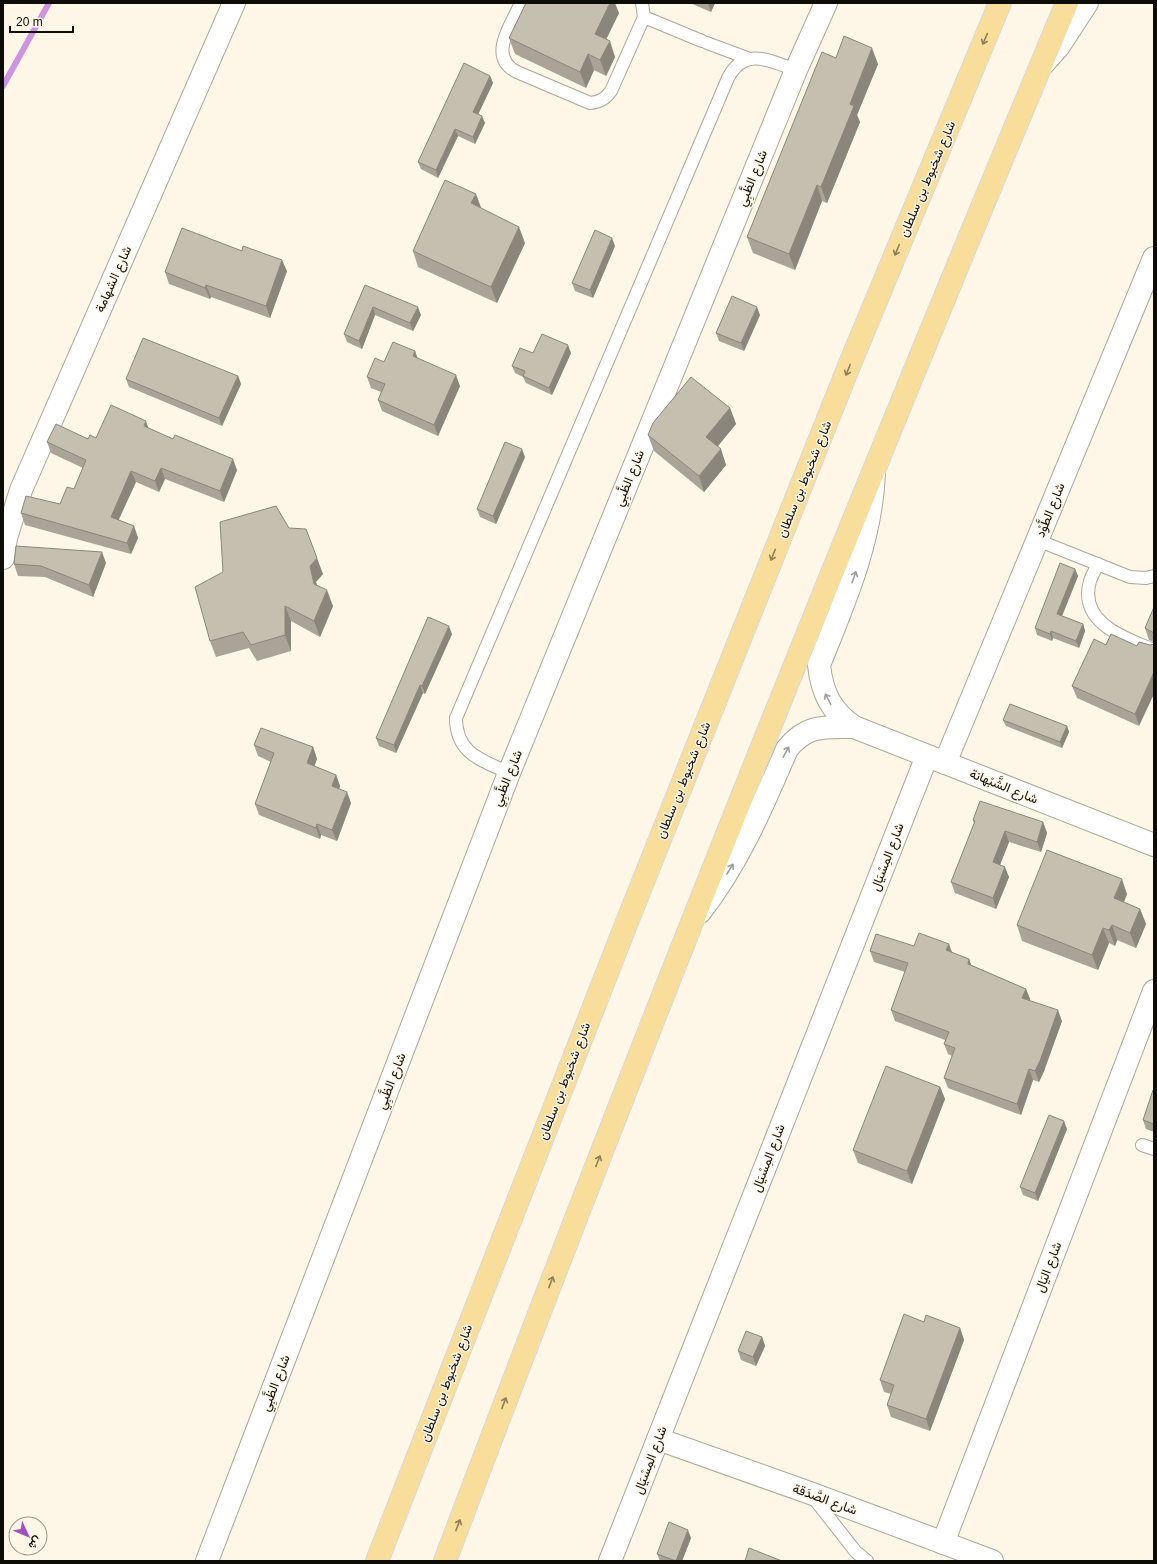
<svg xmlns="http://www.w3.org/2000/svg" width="1157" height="1564" font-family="Arial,Vazirmatn,sans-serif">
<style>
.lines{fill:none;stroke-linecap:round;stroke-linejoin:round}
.stream{stroke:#cd95e0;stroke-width:6}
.lane-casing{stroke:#ada798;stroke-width:14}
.street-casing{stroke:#ada798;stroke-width:24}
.primary-casing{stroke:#d8d8d7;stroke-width:24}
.lane{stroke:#fff;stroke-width:12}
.street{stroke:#fff;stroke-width:22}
.primary{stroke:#f8de9a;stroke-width:22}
.wall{fill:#a9a497}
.shaded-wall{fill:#8a867b}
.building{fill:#c5bfb0;stroke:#8a867b}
.oneway{stroke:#8f8058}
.oneway2{stroke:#9f9e9c}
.labels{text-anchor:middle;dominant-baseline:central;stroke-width:3;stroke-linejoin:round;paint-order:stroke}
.street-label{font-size:13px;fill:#0e0c07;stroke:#fef7e8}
</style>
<rect width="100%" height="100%" fill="#fef7e8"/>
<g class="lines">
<path class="stream" d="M 3,86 L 49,3"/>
<g class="lane-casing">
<g id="lane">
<path d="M 521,3 C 511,25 487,57 517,72 L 590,103 C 600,102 605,99 611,91 L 644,17 L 642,3"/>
<path d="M 644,17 L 702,41"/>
<path d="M 707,43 L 750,59"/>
<path d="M 1037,540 L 1130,577 L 1146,578 L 1154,576"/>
<path d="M 1098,564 C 1095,570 1092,575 1090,581 C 1078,623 1125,638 1154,650"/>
<path d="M 509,773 C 482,760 456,754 456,718 L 728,78 C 745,46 770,61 796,70"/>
<path d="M 1142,1145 L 1154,1149"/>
<path d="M 812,1496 L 856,1552 L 867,1561"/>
</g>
</g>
<g class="street-casing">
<g id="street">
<path d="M 1044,63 L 1059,46 L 1087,3"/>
<path d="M 874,474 C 871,542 844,603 819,665 C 822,693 831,711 854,727 L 1154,845"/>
<path d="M 3,558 L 6,538 L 21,490 L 234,3"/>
<path d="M 945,763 L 1154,258"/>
<path d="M 700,912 C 739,862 762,807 787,749 C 807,724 824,727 854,727"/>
<path d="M 658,1439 L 810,1493 L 992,1561"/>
<path d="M 943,1543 L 1154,991"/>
<path d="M 207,1561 L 509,773 L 796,70 L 826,3"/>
<path d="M 610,1561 L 927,756"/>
</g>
</g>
<g class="primary-casing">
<g id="primary">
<path d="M 377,1561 L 625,927 L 849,366 L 1000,3"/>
<path d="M 445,1561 C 642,1038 851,519 1067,3"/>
</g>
</g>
<use href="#lane" class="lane"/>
<use href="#street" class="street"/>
<use href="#primary" class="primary"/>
</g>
<g class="wall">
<path d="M 690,3 L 715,3 L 711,12 Z"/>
<path d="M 619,13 L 606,39 L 615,57 L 606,76 L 594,70 L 586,88 L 515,54 L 509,38 Z"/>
<path d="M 836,58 L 878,64 L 857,115 L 860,122 L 827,203 L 822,201 L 795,270 L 753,253 L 747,237 Z"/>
<path d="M 490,76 L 493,83 L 478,114 L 485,123 L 475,144 L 458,136 L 438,178 L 421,169 L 418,162 Z"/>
<path d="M 525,243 L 497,303 L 418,267 L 413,251 Z"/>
<path d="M 615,246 L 593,298 L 575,291 L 572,283 Z"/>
<path d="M 287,271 L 270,318 L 211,297 L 210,299 L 169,284 L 165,272 Z"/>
<path d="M 365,285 L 421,315 L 413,331 L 375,315 L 362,349 L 347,342 L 344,334 Z"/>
<path d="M 760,315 L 744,351 L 719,341 L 716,333 Z"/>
<path d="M 415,351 L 417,358 L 460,386 L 438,436 L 382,411 L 378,400 L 381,392 L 371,388 L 367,377 L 384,362 Z"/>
<path d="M 571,353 L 552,395 L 526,383 L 523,377 L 515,373 L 512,366 Z"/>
<path d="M 238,376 L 241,384 L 222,426 L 129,387 L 126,379 Z"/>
<path d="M 730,408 L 736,424 L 718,446 L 726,465 L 704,492 L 654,451 L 648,435 Z"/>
<path d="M 148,428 L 237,470 L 224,502 L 165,479 L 159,492 L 136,482 L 118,520 L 134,526 L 138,538 L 131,554 L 25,525 L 21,513 L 60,504 L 74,489 L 83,468 L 51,453 L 47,442 L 88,439 Z"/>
<path d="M 525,457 L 496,524 L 480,517 L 477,509 Z"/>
<path d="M 106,563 L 93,597 L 45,577 L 18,576 L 14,564 Z"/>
<path d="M 1075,569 L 1078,576 L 1062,616 L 1083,624 L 1085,631 L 1079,648 L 1053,638 L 1052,641 L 1037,635 L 1035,628 Z"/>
<path d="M 223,572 L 323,574 L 316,582 L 317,585 L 333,606 L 320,637 L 291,621 L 291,651 L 257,661 L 249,648 L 216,657 L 210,641 Z"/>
<path d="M 1154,607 L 1154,642 L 1149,640 L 1145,628 Z"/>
<path d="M 452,634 L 425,694 L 423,693 L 396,753 L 379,746 L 376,738 Z"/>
<path d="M 1111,634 L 1139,726 L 1077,698 L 1072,686 L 1106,645 Z"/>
<path d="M 1003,720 L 1067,726 L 1069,732 L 1062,748 L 1006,726 Z"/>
<path d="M 254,745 L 313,747 L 317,759 L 314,766 L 336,775 L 340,786 L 339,789 L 351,803 L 337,841 L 321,835 L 320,839 L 259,815 L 255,804 L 271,762 L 258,756 Z"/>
<path d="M 973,820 L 1043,822 L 1047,833 L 1041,852 L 1009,842 L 1000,865 L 1009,877 L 996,909 L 955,893 L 951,882 L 974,824 Z"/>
<path d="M 1127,894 L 1124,902 L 1140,909 L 1146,924 L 1136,948 L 1117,940 L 1115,946 L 1109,943 L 1098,970 L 1022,941 L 1017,925 Z"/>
<path d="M 914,946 L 952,953 L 969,959 L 971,965 L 1026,989 L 1030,999 L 1029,1001 L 1062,1021 L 1044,1071 L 1039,1082 L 1033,1080 L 1021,1115 L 948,1088 L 944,1078 L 952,1056 L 948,1054 L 944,1044 L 945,1040 L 895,1021 L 891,1010 L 905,972 L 874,962 L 870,951 Z"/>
<path d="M 940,1087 L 945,1099 L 912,1184 L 858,1163 L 853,1150 Z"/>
<path d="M 1154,1090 L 1154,1132 L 1146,1129 L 1143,1120 Z"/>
<path d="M 1067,1129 L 1038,1201 L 1023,1195 L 1020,1187 Z"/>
<path d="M 924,1322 L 960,1328 L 964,1340 L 930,1431 L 891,1417 L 887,1405 L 891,1394 L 884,1392 L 880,1380 Z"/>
<path d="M 762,1337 L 765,1346 L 756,1366 L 741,1360 L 738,1351 Z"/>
<path d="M 691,1538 L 682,1561 L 660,1561 L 657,1554 Z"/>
</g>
<g class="shaded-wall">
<path d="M 610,3 L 615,3 L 619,13 L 601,50 L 595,34 Z"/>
<path d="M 708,3 L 715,3 L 711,12 Z"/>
<path d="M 610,41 L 615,57 L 606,76 L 600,60 Z"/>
<path d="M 872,48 L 878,64 L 857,115 L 860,122 L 827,203 L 821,187 L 850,104 Z"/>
<path d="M 588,54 L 594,70 L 586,88 L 580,72 Z"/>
<path d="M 490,76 L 493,83 L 476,119 L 473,112 Z"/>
<path d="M 482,116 L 485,123 L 475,144 L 473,137 Z"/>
<path d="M 455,129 L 458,136 L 438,178 L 436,170 Z"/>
<path d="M 817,185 L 822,201 L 795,270 L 789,254 Z"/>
<path d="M 476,194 L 482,210 L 471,203 Z"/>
<path d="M 519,227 L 525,243 L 497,303 L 491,287 Z"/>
<path d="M 612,238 L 615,246 L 593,298 L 590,290 Z"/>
<path d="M 282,260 L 287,271 L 270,318 L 266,306 Z"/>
<path d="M 206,285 L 211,297 L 210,299 L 205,288 Z"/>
<path d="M 373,307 L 375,315 L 362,349 L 359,341 Z"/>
<path d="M 418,307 L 421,315 L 413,331 L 410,323 Z"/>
<path d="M 757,307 L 760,315 L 744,351 L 741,343 Z"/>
<path d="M 568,345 L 571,353 L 552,395 L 549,388 Z"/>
<path d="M 415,351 L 419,362 L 413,356 Z"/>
<path d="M 456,375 L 460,386 L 438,436 L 434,425 Z"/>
<path d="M 238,376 L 241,384 L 222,426 L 219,418 Z"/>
<path d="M 730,408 L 736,424 L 712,453 L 706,437 Z"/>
<path d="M 146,421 L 150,433 L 144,426 Z"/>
<path d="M 522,449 L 525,457 L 496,524 L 493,516 Z"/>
<path d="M 721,449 L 726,465 L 704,492 L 699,476 Z"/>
<path d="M 233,459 L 237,470 L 224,502 L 220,491 Z"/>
<path d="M 161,468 L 165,479 L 159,492 L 155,481 Z"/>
<path d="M 131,471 L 136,482 L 115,528 L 111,517 Z"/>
<path d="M 134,526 L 138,538 L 131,554 L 127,543 Z"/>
<path d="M 102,552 L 106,563 L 93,597 L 89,585 Z"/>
<path d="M 317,558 L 323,574 L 316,582 L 320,600 L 314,584 L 310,566 Z"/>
<path d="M 1075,569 L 1078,576 L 1060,621 L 1057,614 Z"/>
<path d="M 327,590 L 333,606 L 320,637 L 314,621 Z"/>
<path d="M 285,606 L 291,621 L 291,651 L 285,635 Z"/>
<path d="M 1083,624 L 1085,631 L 1079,648 L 1076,641 Z"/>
<path d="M 449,626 L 452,634 L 425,694 L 422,686 Z"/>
<path d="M 1051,631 L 1053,638 L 1052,641 L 1050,634 Z"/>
<path d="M 1154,672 L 1154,694 L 1139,726 L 1135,714 Z"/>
<path d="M 420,685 L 423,693 L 396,753 L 394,745 Z"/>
<path d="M 1067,726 L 1069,732 L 1062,748 L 1060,742 Z"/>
<path d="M 313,747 L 317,759 L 311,775 L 307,763 Z"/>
<path d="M 336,775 L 340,786 L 336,797 L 332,786 Z"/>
<path d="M 347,792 L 351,803 L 337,841 L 332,830 Z"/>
<path d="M 1043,822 L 1047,833 L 1041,852 L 1037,842 Z"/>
<path d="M 317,824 L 321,835 L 320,839 L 316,828 Z"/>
<path d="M 1005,831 L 1009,842 L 997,872 L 993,862 Z"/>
<path d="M 1005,867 L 1009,877 L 996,909 L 993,898 Z"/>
<path d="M 1122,879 L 1127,894 L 1119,914 L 1114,898 Z"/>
<path d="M 1140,909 L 1146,924 L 1136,948 L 1130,933 Z"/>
<path d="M 1112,925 L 1117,940 L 1115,946 L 1109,930 Z"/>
<path d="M 1103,928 L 1109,943 L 1098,970 L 1092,955 Z"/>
<path d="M 949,944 L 953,955 L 946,950 Z"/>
<path d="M 969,959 L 973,970 L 968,964 Z"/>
<path d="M 1026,989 L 1030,999 L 1026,1009 L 1022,998 Z"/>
<path d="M 1058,1010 L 1062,1021 L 1044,1071 L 1039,1082 L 1035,1071 Z"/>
<path d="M 1029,1069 L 1033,1080 L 1021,1115 L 1017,1104 Z"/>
<path d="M 940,1087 L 945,1099 L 912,1184 L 907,1171 Z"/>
<path d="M 1064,1121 L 1067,1129 L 1038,1201 L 1035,1193 Z"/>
<path d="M 960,1328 L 964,1340 L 930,1431 L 926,1419 Z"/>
<path d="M 762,1337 L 765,1346 L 756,1366 L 753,1357 Z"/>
<path d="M 688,1530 L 691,1538 L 682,1561 L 676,1561 Z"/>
</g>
<g class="building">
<path d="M 526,3 L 610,3 L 595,34 L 610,41 L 600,60 L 588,54 L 580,72 L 509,38 Z"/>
<path d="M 844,36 L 872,48 L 850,104 L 854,106 L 821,187 L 817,185 L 789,254 L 747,237 L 822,52 L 836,58 Z"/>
<path d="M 464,63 L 490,76 L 473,112 L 482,116 L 473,137 L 455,129 L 436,170 L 418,162 Z"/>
<path d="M 445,180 L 476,194 L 471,203 L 519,227 L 491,287 L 413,251 Z"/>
<path d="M 182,228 L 242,251 L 243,246 L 282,260 L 266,306 L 206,285 L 205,288 L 165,272 Z"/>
<path d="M 595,230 L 612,238 L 590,290 L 572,283 Z"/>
<path d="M 365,285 L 418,307 L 410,323 L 373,307 L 359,341 L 344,334 Z"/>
<path d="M 732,296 L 757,307 L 741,343 L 716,333 Z"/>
<path d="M 542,334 L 568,345 L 549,388 L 523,376 L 525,371 L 512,366 L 520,348 L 533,353 Z"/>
<path d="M 143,338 L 238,376 L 219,418 L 126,379 Z"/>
<path d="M 393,342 L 415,351 L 413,356 L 456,375 L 434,425 L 378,400 L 385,384 L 367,377 L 375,358 L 384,362 Z"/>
<path d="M 691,377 L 730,408 L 706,437 L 721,449 L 699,476 L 648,435 L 653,423 Z"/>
<path d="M 111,405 L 146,421 L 144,426 L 173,439 L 175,435 L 233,459 L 220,491 L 161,468 L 155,481 L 131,471 L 111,517 L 134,526 L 127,543 L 21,513 L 26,496 L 60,504 L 67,487 L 74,489 L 86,460 L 47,442 L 56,424 L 88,439 L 90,435 L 96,438 Z"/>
<path d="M 505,442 L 522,449 L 493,516 L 477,509 Z"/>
<path d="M 276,506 L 289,528 L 306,529 L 317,558 L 310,566 L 314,584 L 327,590 L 314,621 L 285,606 L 285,635 L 251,645 L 243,632 L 210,641 L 195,587 L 223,572 L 220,522 Z"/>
<path d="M 16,546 L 102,552 L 89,585 L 41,566 L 14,564 Z"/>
<path d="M 1060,563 L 1075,569 L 1057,614 L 1083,624 L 1076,641 L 1051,631 L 1050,634 L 1035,628 Z"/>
<path d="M 1154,607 L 1154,633 L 1145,628 Z"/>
<path d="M 428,617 L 449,626 L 422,686 L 420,685 L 394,745 L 376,738 Z"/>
<path d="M 1111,634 L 1137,646 L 1139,642 L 1150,645 L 1154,644 L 1154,672 L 1135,714 L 1072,686 L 1094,639 L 1106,645 Z"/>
<path d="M 1010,704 L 1067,726 L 1060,742 L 1003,720 Z"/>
<path d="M 261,728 L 313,747 L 307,763 L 336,775 L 332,786 L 347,792 L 332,830 L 317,824 L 316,828 L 255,804 L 274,753 L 254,745 Z"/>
<path d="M 980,801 L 1043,822 L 1037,842 L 1005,831 L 993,862 L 1005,867 L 993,898 L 951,882 L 975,821 L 973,820 Z"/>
<path d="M 1047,850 L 1122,879 L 1114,898 L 1140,909 L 1130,933 L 1112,925 L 1109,930 L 1103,928 L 1092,955 L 1017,925 Z"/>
<path d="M 919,933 L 949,944 L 946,950 L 969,959 L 968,964 L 1026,989 L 1022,998 L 1058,1010 L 1040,1061 L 1035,1071 L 1029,1069 L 1017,1104 L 944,1078 L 955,1048 L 944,1044 L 949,1032 L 891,1010 L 908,963 L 870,951 L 876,934 L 914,946 Z"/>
<path d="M 886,1066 L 940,1087 L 907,1171 L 853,1150 Z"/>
<path d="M 1153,1090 L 1154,1090 L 1154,1124 L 1143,1120 Z"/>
<path d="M 1049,1115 L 1064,1121 L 1035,1193 L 1020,1187 Z"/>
<path d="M 904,1314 L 924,1322 L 926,1315 L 960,1328 L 926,1419 L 887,1405 L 894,1385 L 880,1380 Z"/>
<path d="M 746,1331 L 762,1337 L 753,1357 L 738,1351 Z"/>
<path d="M 669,1522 L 688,1530 L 676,1561 L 657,1554 Z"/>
<path d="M 749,1548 L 782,1561 L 745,1561 Z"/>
</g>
<defs><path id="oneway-shaft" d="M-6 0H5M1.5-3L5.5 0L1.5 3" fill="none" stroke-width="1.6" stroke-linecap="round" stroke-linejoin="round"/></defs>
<g class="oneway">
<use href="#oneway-shaft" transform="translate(985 39) rotate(113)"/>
<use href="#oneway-shaft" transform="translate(897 250) rotate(113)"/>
<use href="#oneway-shaft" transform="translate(848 370) rotate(112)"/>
<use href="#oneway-shaft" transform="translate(773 555) rotate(112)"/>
<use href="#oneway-shaft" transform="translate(598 1161) rotate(-69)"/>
<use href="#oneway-shaft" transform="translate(551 1282) rotate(-69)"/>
<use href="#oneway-shaft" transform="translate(504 1403) rotate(-69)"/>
<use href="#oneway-shaft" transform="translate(458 1525) rotate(-69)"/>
</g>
<g class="oneway2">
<use href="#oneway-shaft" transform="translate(854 577) rotate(-71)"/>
<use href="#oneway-shaft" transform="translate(828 699) rotate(-118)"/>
<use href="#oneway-shaft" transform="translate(786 752) rotate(-62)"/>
<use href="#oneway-shaft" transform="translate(730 869) rotate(-58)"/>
</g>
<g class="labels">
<g class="street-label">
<text transform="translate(752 178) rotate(-68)">شارع الظَّبِي</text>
<text transform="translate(927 179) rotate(-67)">شارع شخبوط بن سلطان</text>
<text transform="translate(113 279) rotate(-66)">شارع الشهامة</text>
<text transform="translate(629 478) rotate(-68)">شارع الظَّبِي</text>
<text transform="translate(804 479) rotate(-68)">شارع شخبوط بن سلطان</text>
<text transform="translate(1050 510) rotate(-68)">شارع الطَّوْد</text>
<text transform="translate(507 778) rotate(-68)">شارع الظَّبِي</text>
<text transform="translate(683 780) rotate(-68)">شارع شخبوط بن سلطان</text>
<text transform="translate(1004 786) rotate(22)">شارع الشَّبْهانة</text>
<text transform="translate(887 857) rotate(-69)">شارع المِسْيَال</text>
<text transform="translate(391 1081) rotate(-69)">شارع الظَّبِي</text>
<text transform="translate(564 1081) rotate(-69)">شارع شخبوط بن سلطان</text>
<text transform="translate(768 1158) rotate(-69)">شارع المِسْيَال</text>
<text transform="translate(1048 1267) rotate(-69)">شارع اليَال</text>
<text transform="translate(275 1383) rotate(-69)">شارع الظَّبِي</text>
<text transform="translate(446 1383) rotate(-69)">شارع شخبوط بن سلطان</text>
<text transform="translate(650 1460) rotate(-69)">شارع المِسْيَال</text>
<text transform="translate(825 1499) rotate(20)">شارع الصَّدَقة</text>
</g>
</g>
<rect width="1157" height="1564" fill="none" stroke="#0e0c07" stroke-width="8"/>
<g transform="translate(28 1536) rotate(134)"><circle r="19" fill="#fef7e8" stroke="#9e998e"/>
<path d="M0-3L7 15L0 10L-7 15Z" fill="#a44fbe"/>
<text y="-6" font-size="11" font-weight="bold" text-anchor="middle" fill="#0e0c07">ش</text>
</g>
<path d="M10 26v6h63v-6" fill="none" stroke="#0e0c07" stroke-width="2"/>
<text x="16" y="26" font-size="12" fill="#0e0c07" stroke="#fef7e8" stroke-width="3" paint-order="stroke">20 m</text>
</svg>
